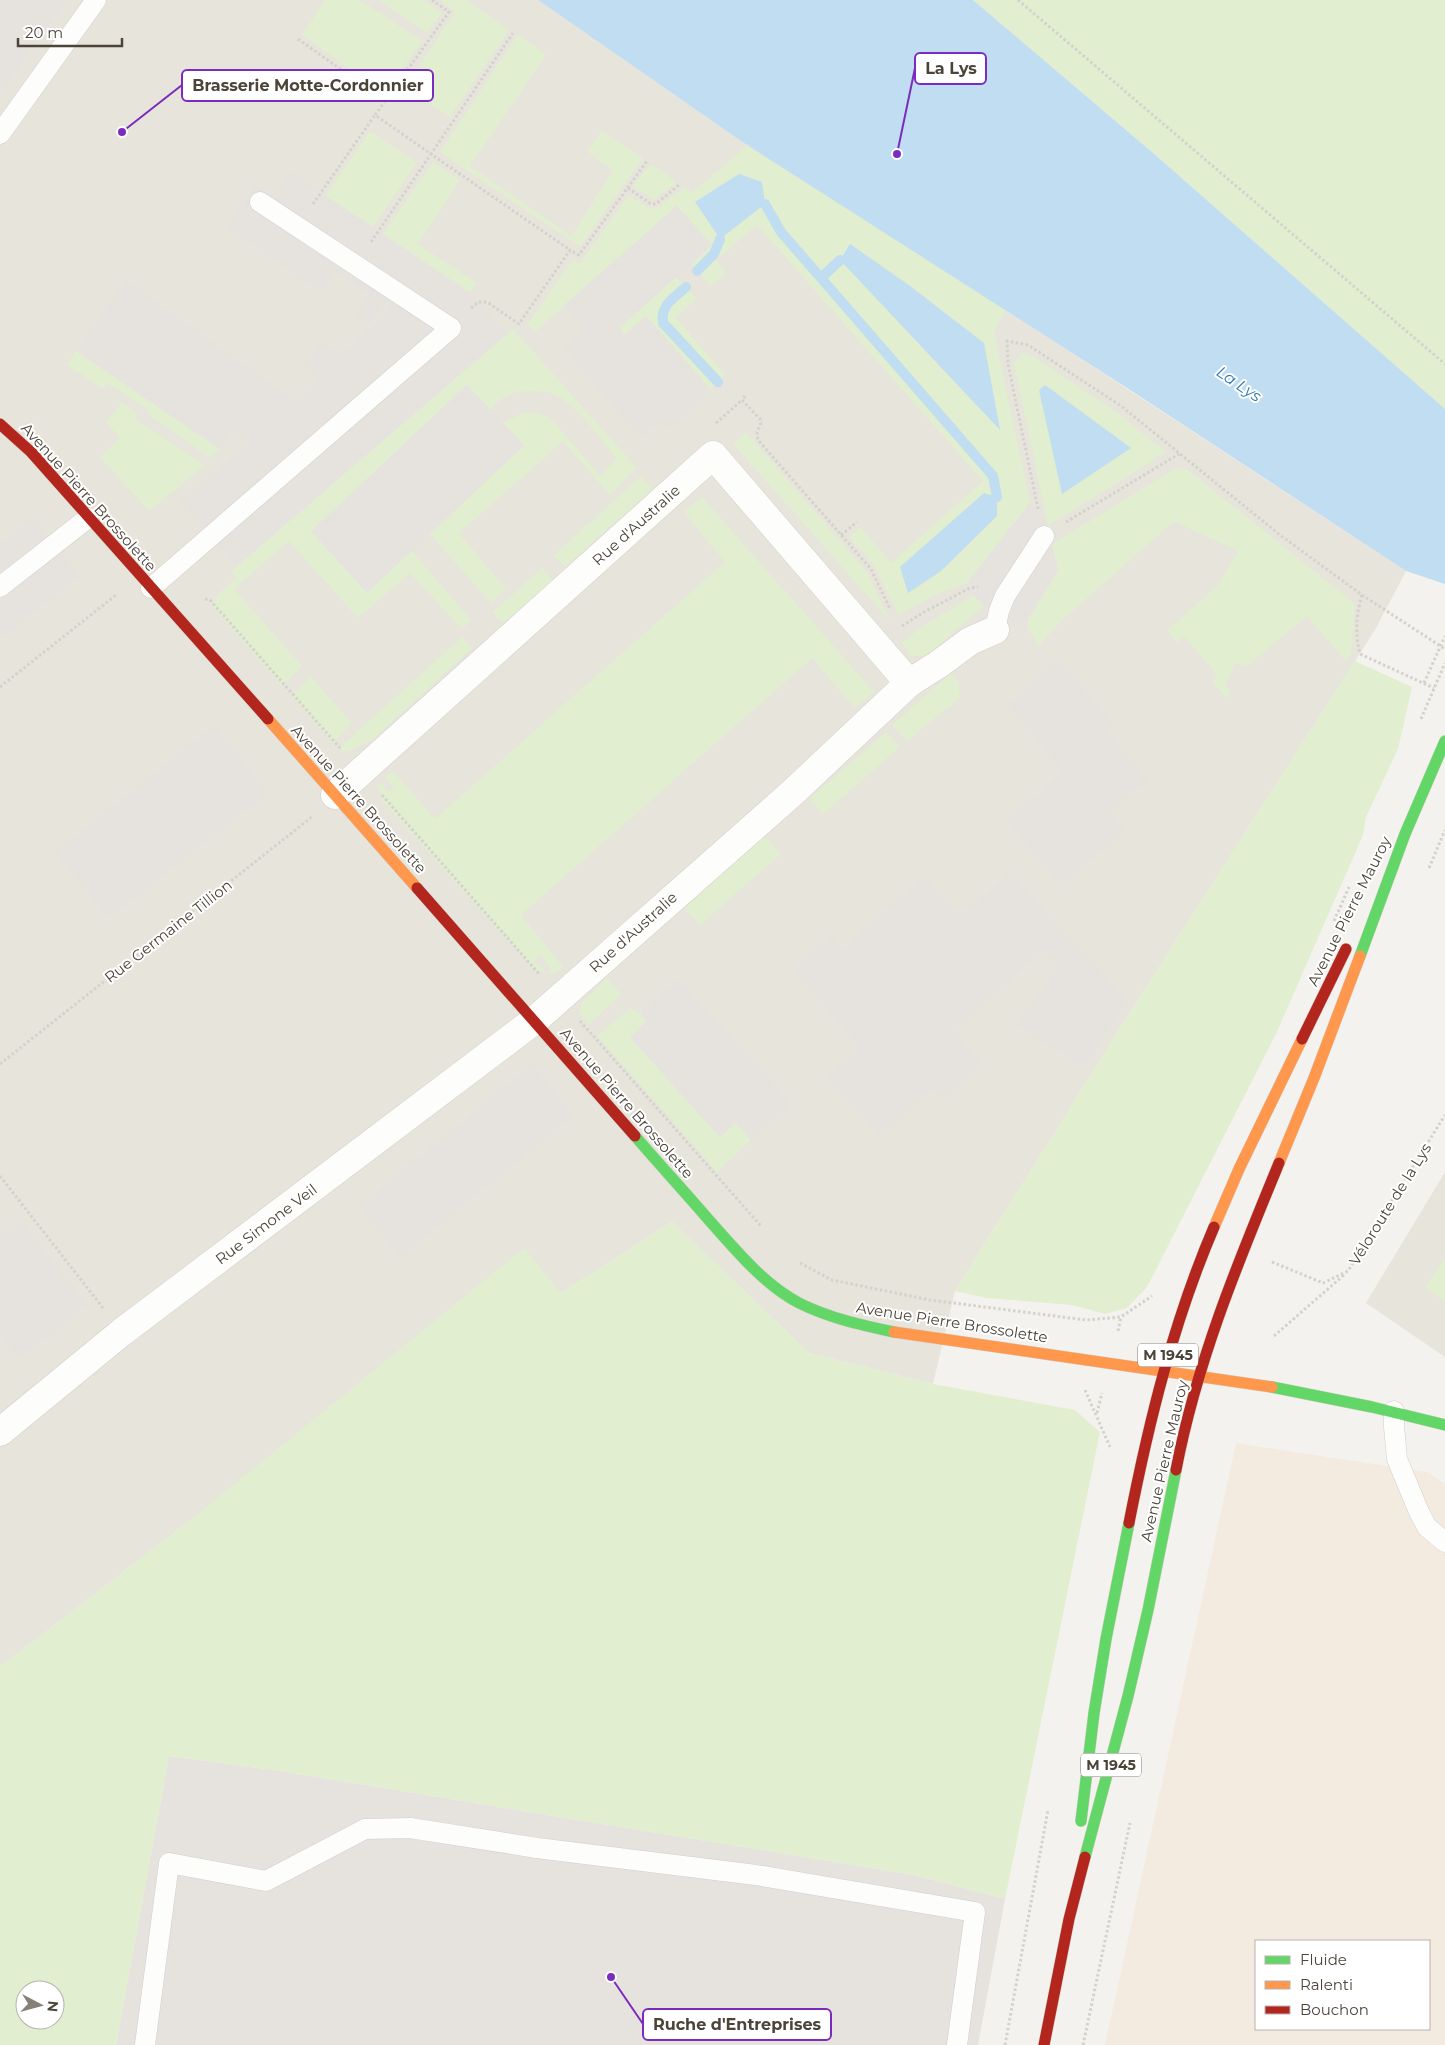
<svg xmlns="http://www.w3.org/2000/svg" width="1445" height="2045" font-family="Montserrat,sans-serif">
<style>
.residential{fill:#e7e4dc}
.commercial{fill:#f3ebdf;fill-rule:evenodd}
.industrial{fill:#e6e2de}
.green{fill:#e1eecf;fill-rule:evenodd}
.parking{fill:#e6e3df}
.water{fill:#c0ddf1}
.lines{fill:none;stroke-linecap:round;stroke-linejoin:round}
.stream{stroke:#c0ddf1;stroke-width:10}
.lane-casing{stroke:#d2d0cb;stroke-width:21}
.street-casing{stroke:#d2d0cb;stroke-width:29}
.fast-casing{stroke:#d3cfc5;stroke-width:12}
.slow-casing{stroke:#d3cfc5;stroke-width:12}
.jam-casing{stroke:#d3cfc5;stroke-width:12}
.path{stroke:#d3d2cc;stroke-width:3;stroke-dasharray:2.5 2.5;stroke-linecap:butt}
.lane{stroke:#fdfdfc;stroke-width:20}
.street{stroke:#fdfdfc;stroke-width:28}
.fast{stroke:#63d668;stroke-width:11}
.slow{stroke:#ff974d;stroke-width:11}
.jam{stroke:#b3261e;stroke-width:11}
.path-bridge{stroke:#d3d2cc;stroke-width:3;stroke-dasharray:2.5 2.5;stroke-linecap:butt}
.labels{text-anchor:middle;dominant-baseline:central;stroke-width:4;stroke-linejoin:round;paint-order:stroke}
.shield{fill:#fff;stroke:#817c74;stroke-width:1}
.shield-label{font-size:14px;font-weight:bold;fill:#4b4439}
.street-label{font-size:15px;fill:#4b4439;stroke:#fff}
.water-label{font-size:16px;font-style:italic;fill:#2e7ab2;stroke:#fff}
.leader{fill:none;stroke:#7b2cbf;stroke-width:2}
.callout-dot{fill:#7b2cbf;stroke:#fff;stroke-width:2}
.callout{fill:#fff;stroke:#7b2cbf;stroke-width:2}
.callout-label{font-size:16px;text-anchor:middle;font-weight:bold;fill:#4b4439}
</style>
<rect width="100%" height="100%" fill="#f4f2ee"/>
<g class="residential">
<path d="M 68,0 L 538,0 L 741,141 L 1063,347 L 1406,571 L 1375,630 L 1143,992 L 955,1291 L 933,1384 L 809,1353 L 672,1222 L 561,1293 L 188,1522 L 0,1667 L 0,96 Z"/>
<path d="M 1445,1172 L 1445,1357 L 1366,1303 Z"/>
</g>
<path class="commercial" d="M 1236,1443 L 1427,1472 L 1445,1484 L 1445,2045 L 1105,2045 ZM 1256,1941 L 1429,1941 L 1429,2029 L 1256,2029 Z"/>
<g class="industrial">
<path d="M 0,0 L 68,0 L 0,96 Z"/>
<path d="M 169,1756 L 280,1771 L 914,1875 L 1005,1899 L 978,2045 L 116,2045 Z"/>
</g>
<g class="green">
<path d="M 325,0 L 360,0 L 422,41 L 385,94 L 302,35 Z"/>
<path d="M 379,0 L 424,0 L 442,13 L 427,33 Z"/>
<path d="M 440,0 L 466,0 L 509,30 L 450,117 L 405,87 L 455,12 Z"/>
<path d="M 973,0 L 1445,0 L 1445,409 L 1153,153 Z"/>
<path d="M 518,34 L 546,55 L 470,166 L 571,236 L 613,171 L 587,151 L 602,131 L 643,158 L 580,247 L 440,152 Z"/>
<path d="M 370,131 L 417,163 L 373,227 L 325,196 Z"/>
<path d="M 748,145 L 1006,310 L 994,332 L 1030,503 L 967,583 L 937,594 L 899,615 L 874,565 L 849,537 L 861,527 L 891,563 L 983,481 L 757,225 L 716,260 L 726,273 L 711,286 L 691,264 L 711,245 L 677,206 L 536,331 L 527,325 L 573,259 L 580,263 L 629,195 L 649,208 L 655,209 L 685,187 L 692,193 Z"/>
<path d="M 433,162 L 460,180 L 418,244 L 477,283 L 470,293 L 383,234 Z"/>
<path d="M 651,164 L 677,182 L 654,200 L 633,186 Z"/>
<path d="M 676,277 L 697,299 L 675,317 L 725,374 L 710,389 L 646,316 L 625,335 L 619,328 Z"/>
<path d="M 514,330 L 637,468 L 610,495 L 563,441 L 459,533 L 506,589 L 491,603 L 430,534 L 524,446 L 503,423 C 524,411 537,407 556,424 L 600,476 L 617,459 C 600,439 578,404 553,394 C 546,391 537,391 530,391 C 512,391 502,396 491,410 L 467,385 L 319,524 L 380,580 L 412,551 L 471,620 L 462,629 L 410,573 L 358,618 L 289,541 L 234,589 L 302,666 L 282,686 L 212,606 L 218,594 L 237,577 L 231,571 L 507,334 Z"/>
<path d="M 76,351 L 220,449 L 210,458 L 149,415 L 148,410 L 108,383 L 103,389 L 67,365 Z"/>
<path d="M 1022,353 L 1034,357 L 1116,412 L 1166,452 L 1048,526 L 1014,363 Z"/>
<path d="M 122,402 L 137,413 L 136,419 L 205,465 L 149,511 L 100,457 L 120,438 L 106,422 Z"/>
<path d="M 746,432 L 867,572 L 890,621 L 733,444 Z"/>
<path d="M 1176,468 L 1188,470 L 1355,604 L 1351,653 L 1346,661 L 1307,616 L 1247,666 L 1235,663 L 1225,685 L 1231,691 L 1227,698 L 1212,682 L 1217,675 L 1184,636 L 1177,643 L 1167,631 L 1218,585 L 1238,551 L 1174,521 L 1059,623 L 1039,646 L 1027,628 L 1028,619 L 1058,571 L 1051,545 Z"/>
<path d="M 641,476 L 653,489 L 565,567 L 554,555 Z"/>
<path d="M 702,497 L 874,692 L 855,708 L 812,658 L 521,915 L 563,967 L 556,973 L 547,973 L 551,969 L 540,955 L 534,961 L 547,974 L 536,972 L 384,803 L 378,787 L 379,782 L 389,792 L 394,787 L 384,777 L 393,771 L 435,819 L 725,562 L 684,512 Z"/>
<path d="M 542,568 L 553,580 L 503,623 L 492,612 Z"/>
<path d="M 974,595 L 984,606 L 927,656 L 910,656 L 902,643 L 917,630 Z"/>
<path d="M 462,637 L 473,648 L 372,740 L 349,751 L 343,751 L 339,748 Z"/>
<path d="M 1355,661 L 1412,687 L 1398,749 L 1366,817 L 1363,835 L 1276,1034 L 1147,1287 L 1127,1308 L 1105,1314 L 1072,1305 L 986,1298 L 955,1291 L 1143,992 Z"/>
<path d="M 951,673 L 959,682 L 960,698 L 907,741 L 892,725 Z"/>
<path d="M 311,677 L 352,723 L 333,743 L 291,696 Z"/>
<path d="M 886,732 L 900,747 L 823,814 L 809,799 Z"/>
<path d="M 764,836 L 781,854 L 700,925 L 684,908 Z"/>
<path d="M 607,978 L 621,994 L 589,1025 L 579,1013 L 581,1003 Z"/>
<path d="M 630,1008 L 640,1013 L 648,1021 L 630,1037 L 720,1137 L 736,1122 L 751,1140 L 717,1172 L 597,1036 Z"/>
<path d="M 672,1222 L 809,1353 L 933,1384 L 1075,1410 L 1100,1432 L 1005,1899 L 914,1875 L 280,1771 L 169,1756 L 116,2045 L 0,2045 L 0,1667 L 188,1522 L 524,1248 L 561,1293 ZM 25,1990 L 55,1990 L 55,2020 L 25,2020 Z"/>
<path d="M 1445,1259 L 1445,1301 L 1425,1287 Z"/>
</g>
<g class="parking">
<path d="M 289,171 L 470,293 L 507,334 L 236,567 L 180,501 L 250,442 L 233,430 L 220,449 L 76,351 L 126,280 L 298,402 L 319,378 L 303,364 L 324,341 L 340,355 L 392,308 L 384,304 L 371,323 L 356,316 L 369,295 L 335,271 L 321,292 L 227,228 L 255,184 L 274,195 Z"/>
<path d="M 677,206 L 712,245 L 619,328 L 625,335 L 646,316 L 710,389 L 670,428 L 661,420 L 641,438 L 564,347 L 583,328 L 563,306 Z"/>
<path d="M 467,385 L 524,445 L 367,593 L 311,531 Z"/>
<path d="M 1030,503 L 1048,526 L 1058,571 L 1028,619 L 1027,628 L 984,606 L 974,595 L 967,583 Z"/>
<path d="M 33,518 L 79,577 L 0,639 L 0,543 Z"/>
<path d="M 1059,660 L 1114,725 L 1107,732 L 1148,780 L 1109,813 L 1125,831 L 1062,885 L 1006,821 L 1063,771 L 1007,705 Z"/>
<path d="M 214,725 L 268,793 L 109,919 L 55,852 Z"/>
<path d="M 1010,872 L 1064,932 L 1128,1000 L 1085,1068 L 1015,1026 L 1058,967 L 1043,951 L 954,1031 L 982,1063 L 941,1100 L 932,1090 L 881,1136 L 827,1077 L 860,1047 L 793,971 L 831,936 L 843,949 L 924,877 L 959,917 Z"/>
<path d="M 678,979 L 792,1104 L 751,1140 L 736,1123 L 720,1137 L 630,1037 L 647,1021 L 640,1013 Z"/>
<path d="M 532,1064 L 574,1116 L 400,1258 L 358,1206 Z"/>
<path d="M 20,1221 L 87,1305 L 20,1359 L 0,1334 L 0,1237 Z"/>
</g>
<g class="water">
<path d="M 538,0 L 973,0 L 1153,153 L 1445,409 L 1445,584 L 1406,571 L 1127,388 L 741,141 Z"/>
<path d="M 739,174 L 762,182 L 765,204 L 720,239 L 695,202 Z"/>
<path d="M 850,244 L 910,286 L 984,343 L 1000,430 L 840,260 Z"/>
<path d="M 1045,385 L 1131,448 L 1062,494 L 1039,390 Z"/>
<path d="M 984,493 L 997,497 L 997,516 L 941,571 L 908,593 L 900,567 Z"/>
</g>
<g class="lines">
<g class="stream">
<path d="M 765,204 L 781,232 L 993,476 L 997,497"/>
<path d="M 697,271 L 714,254 L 720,239"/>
<path d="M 822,277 L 840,260"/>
<path d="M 686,287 C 674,298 660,305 663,323 L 718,382"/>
</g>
<g class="lane-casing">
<g id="lane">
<path d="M 0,134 L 96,0"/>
<path d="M 0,587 L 88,518"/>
<path d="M 151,588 L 451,328 L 260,202"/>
<path d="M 995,630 L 999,611 L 1005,596 L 1044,536"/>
<path d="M 1394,1411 L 1394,1427 L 1397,1459 L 1419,1512 L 1427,1527 L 1445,1542"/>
<path d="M 145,2045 L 169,1863 L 266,1881 L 365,1829 L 410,1828 L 537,1848 L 756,1875 L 975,1912 L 957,2045"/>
</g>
</g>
<g class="street-casing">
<g id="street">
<path d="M 909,683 L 939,664 L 970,641 L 995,630"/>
<path d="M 0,1432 L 122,1332 L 535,1020 L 791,794 L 909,683 L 713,455 L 335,795"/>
</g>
</g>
<g class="fast-casing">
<g id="fast">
<path d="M 1360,956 L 1405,834 L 1445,741"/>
<path d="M 635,1136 C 659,1164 684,1191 708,1219 C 735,1249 763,1284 799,1303 C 829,1318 861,1325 894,1332"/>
<path d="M 1272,1387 L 1372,1407 L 1445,1425"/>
<path d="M 1081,1821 L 1094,1713 L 1106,1639 L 1129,1523"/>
<path d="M 1085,1857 L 1128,1696 L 1148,1610 L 1176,1470"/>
</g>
</g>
<g class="slow-casing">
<g id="slow">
<path d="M 268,719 L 417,888"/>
<path d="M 1279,1163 L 1314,1078 L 1360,956"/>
<path d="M 1214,1227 L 1239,1169 L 1302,1039"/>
<path d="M 894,1332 L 1272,1387"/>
</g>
</g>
<g class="jam-casing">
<g id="jam">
<path d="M 0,424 L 31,452 L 268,719"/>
<path d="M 417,888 L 635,1136"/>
<path d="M 1302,1039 L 1346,949"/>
<path d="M 1176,1470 C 1197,1361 1237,1265 1279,1163"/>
<path d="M 1129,1523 C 1149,1421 1173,1323 1214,1227"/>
<path d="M 1044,2045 L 1069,1919 L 1085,1857"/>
</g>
</g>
<g class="path">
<path d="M 432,0 L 449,12 L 375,115 L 431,154 L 513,33"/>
<path d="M 1018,0 L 1445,364"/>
<path d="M 298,39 L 385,101"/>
<path d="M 628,188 L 651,204 L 656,204 L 680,184"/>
<path d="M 313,204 L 375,115"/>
<path d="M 371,242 L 431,154 L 570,250"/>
<path d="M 471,308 L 478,302 L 487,302 L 519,324 L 570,250 L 579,255 L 647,161"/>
<path d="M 745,396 L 742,400 L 760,419 L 761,423 L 757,432 L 758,440 L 871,569 L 890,609"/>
<path d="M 716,423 L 742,400"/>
<path d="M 1038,509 L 1008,364 L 1007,341 L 1028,345 L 1121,406 L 1280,535 L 1362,595 L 1445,649"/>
<path d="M 1066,522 L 1179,454"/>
<path d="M 841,535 L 857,522"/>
<path d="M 1362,595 C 1356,615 1355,634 1360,654 L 1434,688"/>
<path d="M 205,599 L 210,600 L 340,748"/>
<path d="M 902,626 L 924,612 L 970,588 L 978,587"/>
<path d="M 0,687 L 116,595"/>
<path d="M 1421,719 L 1445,663"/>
<path d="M 382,795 L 540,975"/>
<path d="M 1429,868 L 1445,830"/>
<path d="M 1334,921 L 1349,887"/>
<path d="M 580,1021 L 761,1226"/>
<path d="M 0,1064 L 313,816"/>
<path d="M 0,1176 L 103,1308"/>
<path d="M 1272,1262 L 1323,1283 L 1348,1271 L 1445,1115"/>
<path d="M 800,1263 L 832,1280 L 930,1300 L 1086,1320 L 1121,1317 L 1152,1296"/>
<path d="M 1118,1331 L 1121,1317"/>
<path d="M 1274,1336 L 1344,1275"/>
<path d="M 1085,1390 L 1110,1447"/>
<path d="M 1097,1413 L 1102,1393"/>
<path d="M 1005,2045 L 1048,1810"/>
<path d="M 1083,2045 L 1130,1823"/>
</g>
<use href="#lane" class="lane"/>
<use href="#street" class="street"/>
<use href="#fast" class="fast"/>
<use href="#slow" class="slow"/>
<use href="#jam" class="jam"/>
<path class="path-bridge" d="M 1424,683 L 1445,636"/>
</g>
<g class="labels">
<g class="shield">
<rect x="1138" y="1343.5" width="60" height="23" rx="4"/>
<rect x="1081" y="1753.5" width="60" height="23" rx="4"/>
</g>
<g class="shield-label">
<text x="1168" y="1355">M 1945</text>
<text x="1111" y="1765">M 1945</text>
</g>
<g class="street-label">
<text transform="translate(89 497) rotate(48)">Avenue Pierre Brossolette</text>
<text transform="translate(636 525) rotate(-42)">Rue d'Australie</text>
<text transform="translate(359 799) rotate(48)">Avenue Pierre Brossolette</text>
<text transform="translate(1349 911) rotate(-63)">Avenue Pierre Mauroy</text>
<text transform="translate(168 931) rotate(-38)">Rue Germaine Tillion</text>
<text transform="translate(633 932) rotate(-42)">Rue d'Australie</text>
<text transform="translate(627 1103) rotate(49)">Avenue Pierre Brossolette</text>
<text transform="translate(1390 1204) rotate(-58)">Véloroute de la Lys</text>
<text transform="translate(266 1224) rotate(-37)">Rue Simone Veil</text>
<text transform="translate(952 1322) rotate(9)">Avenue Pierre Brossolette</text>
<text transform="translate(1164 1461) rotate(-77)">Avenue Pierre Mauroy</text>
</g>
<g class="water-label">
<text transform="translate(1239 384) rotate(34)">La Lys</text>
</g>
</g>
<path class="leader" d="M897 154L915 68M122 132L182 85M611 1977L643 2024"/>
<g class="callout-dot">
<circle cx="897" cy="154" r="5"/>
<circle cx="122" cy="132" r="5"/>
<circle cx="611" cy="1977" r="5"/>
</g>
<g class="callout">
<rect x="915" y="53" width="71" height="31" rx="5"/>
<rect x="182" y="70" width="251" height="31" rx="5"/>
<rect x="643" y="2009" width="188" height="31" rx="5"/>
</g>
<g class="callout-label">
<text x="951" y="74">La Lys</text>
<text x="308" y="91">Brasserie Motte-Cordonnier</text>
<text x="737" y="2030">Ruche d'Entreprises</text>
</g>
<rect x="1255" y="1940" width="175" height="90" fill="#ffffff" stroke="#b7b4b0"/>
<rect x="1265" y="1956" width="25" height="8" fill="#63d668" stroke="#b7b4b0"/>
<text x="1300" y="1965" font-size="15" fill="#4b4439">Fluide</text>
<rect x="1265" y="1981" width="25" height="8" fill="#ff974d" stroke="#b7b4b0"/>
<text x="1300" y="1990" font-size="15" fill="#4b4439">Ralenti</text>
<rect x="1265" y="2006" width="25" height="8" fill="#b3261e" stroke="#b7b4b0"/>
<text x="1300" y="2015" font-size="15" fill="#4b4439">Bouchon</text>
<g transform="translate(40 2005) rotate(96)"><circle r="24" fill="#ffffff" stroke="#b7b4b0"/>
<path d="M0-4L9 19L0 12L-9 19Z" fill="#868178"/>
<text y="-8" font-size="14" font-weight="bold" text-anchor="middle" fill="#4b4439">N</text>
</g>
<path d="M18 38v8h104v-8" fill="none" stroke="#4b4439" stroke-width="2.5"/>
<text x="25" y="38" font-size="15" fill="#4b4439" stroke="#ffffff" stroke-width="4" paint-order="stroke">20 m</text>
</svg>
